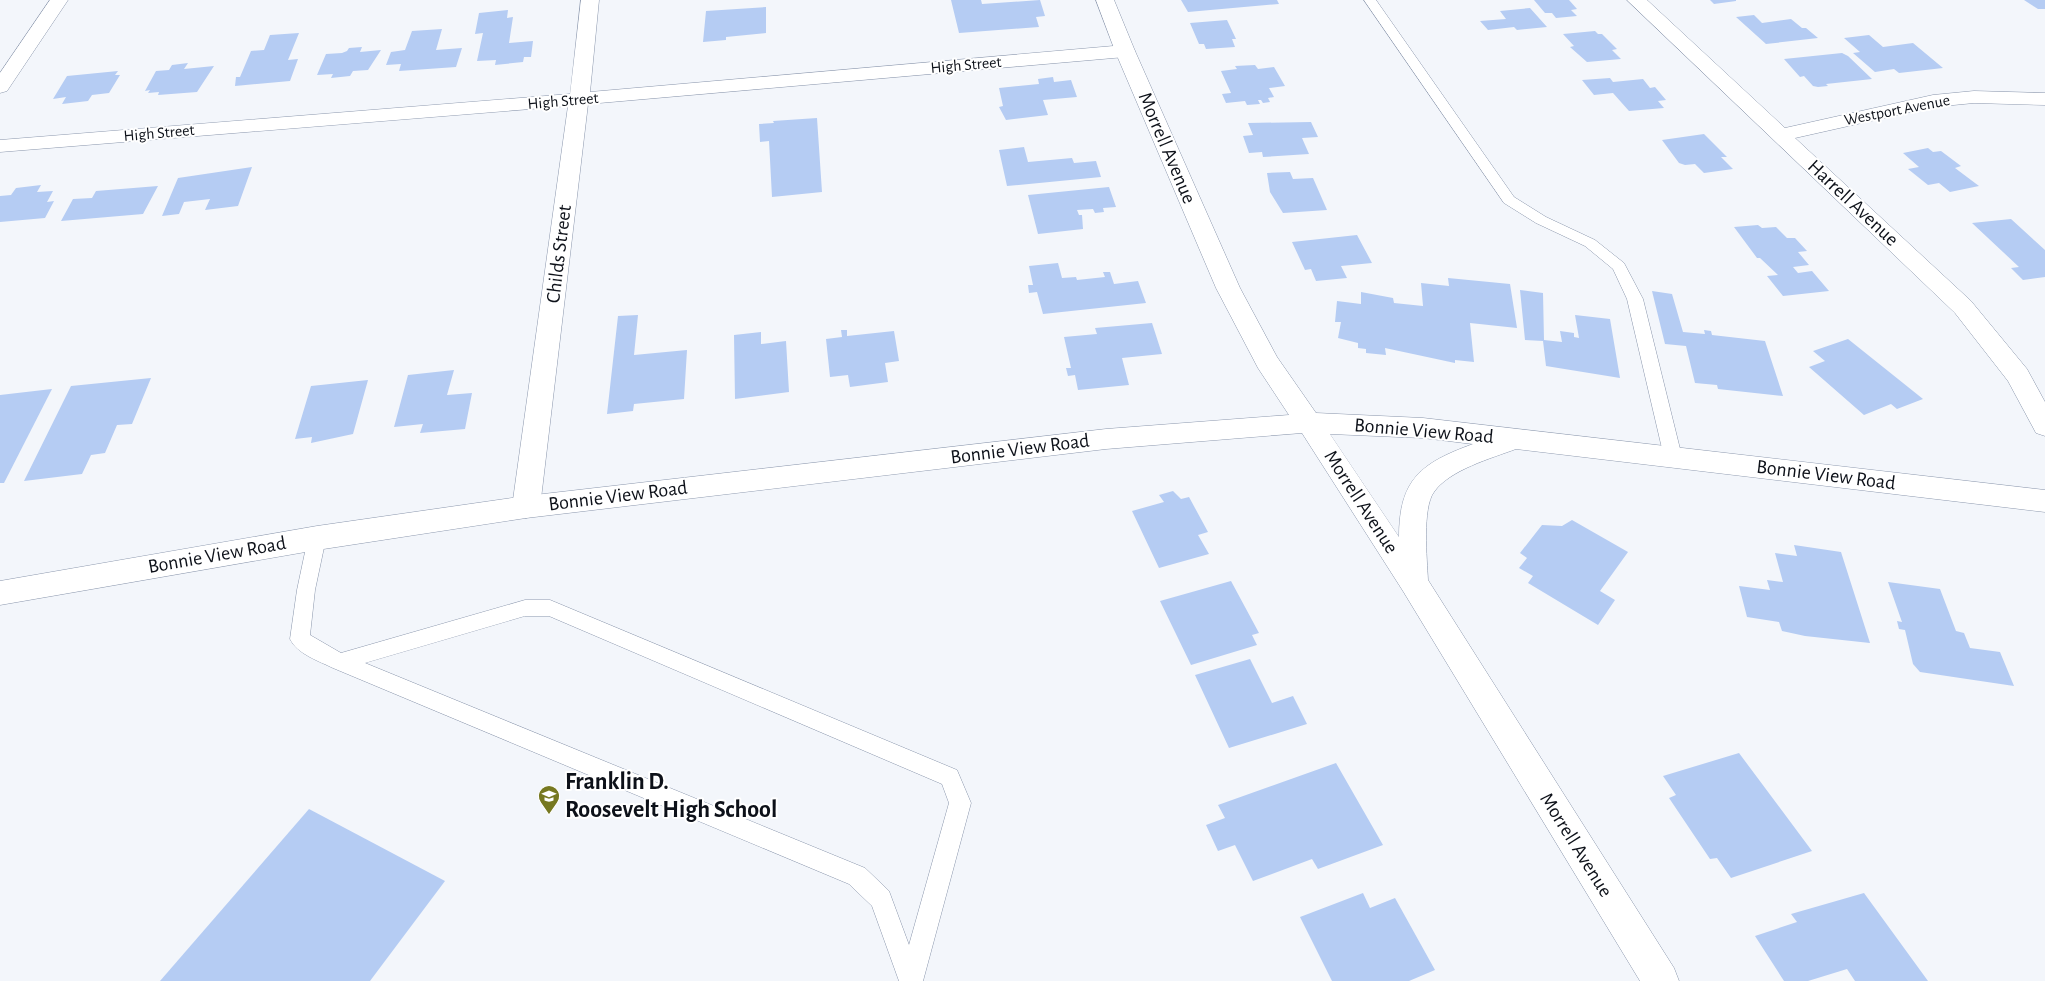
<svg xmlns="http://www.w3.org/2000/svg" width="2045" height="981" font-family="'Alegreya Sans',sans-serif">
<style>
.building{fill:#b5ccf3}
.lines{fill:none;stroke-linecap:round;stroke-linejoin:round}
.lane-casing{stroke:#8a96ac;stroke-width:1}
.street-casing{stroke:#8a96ac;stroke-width:1}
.secondary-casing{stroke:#8a96ac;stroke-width:1}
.lane{fill:#fff;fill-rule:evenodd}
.street{fill:#fff;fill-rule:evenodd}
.secondary{fill:#fff;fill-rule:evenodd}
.labels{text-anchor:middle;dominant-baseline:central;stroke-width:4;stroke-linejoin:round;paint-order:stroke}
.far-street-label{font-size:16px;fill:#0d1119;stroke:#fff}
.street-label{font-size:20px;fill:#0d1119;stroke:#fff}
.near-poi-label{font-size:24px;font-weight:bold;fill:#0d1119;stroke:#fff;text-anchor:start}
</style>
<rect width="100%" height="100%" fill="#f3f6fb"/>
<g class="building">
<path d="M 951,0 L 981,0 L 982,4 L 1040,0 L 1045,16 L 1036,17 L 1039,27 L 959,33 Z"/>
<path d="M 1181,0 L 1277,0 L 1279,4 L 1188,12 Z"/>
<path d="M 1534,0 L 1569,0 L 1577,9 L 1571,10 L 1577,16 L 1556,18 L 1552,13 L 1545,13 Z"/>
<path d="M 1710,0 L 1736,0 L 1736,1 L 1714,4 Z"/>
<path d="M 2024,0 L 2045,0 L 2045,9 L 2038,9 Z"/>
<path d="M 766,7 L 766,33 L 726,37 L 726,40 L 703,42 L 706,11 Z"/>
<path d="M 1530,8 L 1547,27 L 1517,30 L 1514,27 L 1488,30 L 1480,21 L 1506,19 L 1500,11 Z"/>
<path d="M 508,10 L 507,18 L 513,17 L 509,43 L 533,41 L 531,57 L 524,57 L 523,62 L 495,65 L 496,60 L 477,61 L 483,33 L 475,34 L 479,13 Z"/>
<path d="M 1754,15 L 1762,23 L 1791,19 L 1802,28 L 1806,28 L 1818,38 L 1766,44 L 1736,17 Z"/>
<path d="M 1227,20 L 1236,39 L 1232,39 L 1235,47 L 1206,49 L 1204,44 L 1199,44 L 1190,23 Z"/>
<path d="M 442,29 L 436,50 L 462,48 L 456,67 L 399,71 L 401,64 L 386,65 L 391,52 L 405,50 L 412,31 Z"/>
<path d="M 1595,31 L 1598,34 L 1602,34 L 1617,49 L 1612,50 L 1621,59 L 1587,62 L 1570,47 L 1574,46 L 1563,34 Z"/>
<path d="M 299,33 L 288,60 L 298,59 L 290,81 L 235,86 L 236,77 L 240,77 L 251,51 L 264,50 L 270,35 Z"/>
<path d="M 1869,35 L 1883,47 L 1913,43 L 1943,68 L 1899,73 L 1894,69 L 1875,72 L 1853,53 L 1860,52 L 1844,38 Z"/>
<path d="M 362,47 L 360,52 L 381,50 L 368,70 L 353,71 L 350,76 L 331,78 L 333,74 L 317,75 L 326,54 L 342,53 L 347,51 L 349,48 Z"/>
<path d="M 1842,53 L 1848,56 L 1872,79 L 1826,84 L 1828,86 L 1818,87 L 1813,86 L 1804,76 L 1800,77 L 1784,59 Z"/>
<path d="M 188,63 L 184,69 L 214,66 L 197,92 L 158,95 L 159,92 L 148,93 L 150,90 L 145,91 L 156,71 L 169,70 L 172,65 Z"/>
<path d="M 1255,65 L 1258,69 L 1274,67 L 1285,86 L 1269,88 L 1274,97 L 1268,98 L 1270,102 L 1263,103 L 1261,100 L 1258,100 L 1260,104 L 1247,105 L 1245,101 L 1226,103 L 1222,94 L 1231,93 L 1221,71 L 1237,69 L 1235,66 Z"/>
<path d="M 118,71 L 115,75 L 120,75 L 109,93 L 92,95 L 88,101 L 62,104 L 66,97 L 53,99 L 67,76 Z"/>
<path d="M 1053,77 L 1054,82 L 1071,80 L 1077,97 L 1043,100 L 1048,115 L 1006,120 L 999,107 L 1003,106 L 999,88 L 1039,84 L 1038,79 Z"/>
<path d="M 1610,78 L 1613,82 L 1643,79 L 1650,88 L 1655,87 L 1666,100 L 1658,101 L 1664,108 L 1629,111 L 1613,93 L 1594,95 L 1582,80 Z"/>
<path d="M 817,118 L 822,192 L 772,197 L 769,141 L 760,142 L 759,124 L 774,123 L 773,121 Z"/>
<path d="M 1311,122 L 1318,137 L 1302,138 L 1309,154 L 1263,157 L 1262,152 L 1249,153 L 1243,136 L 1253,135 L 1248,123 Z"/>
<path d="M 1704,134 L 1727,157 L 1721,157 L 1733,169 L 1704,173 L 1695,164 L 1685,165 L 1679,163 L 1662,140 Z"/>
<path d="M 1024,147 L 1028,162 L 1072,158 L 1074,163 L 1096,161 L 1101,177 L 1007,186 L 999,150 Z"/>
<path d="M 1928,148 L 1933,152 L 1941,151 L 1961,166 L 1955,168 L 1979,186 L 1950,192 L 1939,183 L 1928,185 L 1908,169 L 1919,167 L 1903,153 Z"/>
<path d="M 252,167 L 238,206 L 205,210 L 210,199 L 184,202 L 179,214 L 162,216 L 178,178 Z"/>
<path d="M 1290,172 L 1293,179 L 1313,178 L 1327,210 L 1283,213 L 1270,192 L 1267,173 Z"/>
<path d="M 41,185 L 37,192 L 53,191 L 47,202 L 54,201 L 45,218 L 0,222 L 0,196 L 11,195 L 16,188 Z"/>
<path d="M 158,186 L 143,214 L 61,221 L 73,199 L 92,198 L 96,191 Z"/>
<path d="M 1109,187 L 1116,207 L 1103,208 L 1104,212 L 1095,213 L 1093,209 L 1077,210 L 1079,215 L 1082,215 L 1083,229 L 1038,234 L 1028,195 Z"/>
<path d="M 2011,219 L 2045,250 L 2045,277 L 2023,280 L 2011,268 L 2019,267 L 1972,223 Z"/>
<path d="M 1758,225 L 1762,228 L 1776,227 L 1787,238 L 1795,238 L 1807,251 L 1798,252 L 1809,265 L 1793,267 L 1798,273 L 1812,271 L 1829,291 L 1783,296 L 1767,276 L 1778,275 L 1760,258 L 1757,258 L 1734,227 Z"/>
<path d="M 1357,235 L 1372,263 L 1341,266 L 1347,278 L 1316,281 L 1311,269 L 1305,270 L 1292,242 Z"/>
<path d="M 1058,263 L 1062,278 L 1076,277 L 1077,280 L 1105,277 L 1103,272 L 1110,272 L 1114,284 L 1138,281 L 1146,303 L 1043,314 L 1037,292 L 1029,293 L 1028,285 L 1033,285 L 1029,266 Z"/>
<path d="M 1448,278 L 1510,284 L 1517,328 L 1470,323 L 1474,362 L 1455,360 L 1455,363 L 1385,348 L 1386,355 L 1366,353 L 1366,349 L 1358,348 L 1358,343 L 1338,338 L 1341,322 L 1335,322 L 1337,301 L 1361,304 L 1361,292 L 1393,298 L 1394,303 L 1423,306 L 1421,283 L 1449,286 Z"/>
<path d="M 1520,290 L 1543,293 L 1544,340 L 1562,342 L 1560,331 L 1574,333 L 1574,337 L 1579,338 L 1575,315 L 1610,319 L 1620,378 L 1546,366 L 1543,341 L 1525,340 Z"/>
<path d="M 1652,291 L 1672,294 L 1683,332 L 1705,334 L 1704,330 L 1711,331 L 1712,335 L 1765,341 L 1783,396 L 1718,389 L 1717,385 L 1695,383 L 1686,346 L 1665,344 Z"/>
<path d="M 638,315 L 634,355 L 687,350 L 684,399 L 634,404 L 633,411 L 607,414 L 618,316 Z"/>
<path d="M 1152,323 L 1162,354 L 1122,358 L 1129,385 L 1078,390 L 1075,375 L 1068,376 L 1066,368 L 1071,368 L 1064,337 L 1097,334 L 1095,328 Z"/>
<path d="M 841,330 L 847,330 L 847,336 L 894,331 L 899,361 L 885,363 L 888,382 L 850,387 L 848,375 L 830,377 L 826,339 L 842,337 Z"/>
<path d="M 761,332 L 761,344 L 786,341 L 789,392 L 735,399 L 734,335 Z"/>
<path d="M 1848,339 L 1923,399 L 1897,409 L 1891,404 L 1864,415 L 1809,367 L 1825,361 L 1813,351 Z"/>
<path d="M 454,370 L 447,395 L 472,393 L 465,429 L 420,433 L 423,424 L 394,427 L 408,375 Z"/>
<path d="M 151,378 L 132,424 L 117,425 L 105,453 L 91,455 L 82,474 L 24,481 L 71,386 Z"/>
<path d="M 368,380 L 353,434 L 311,443 L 312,437 L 295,439 L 311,386 Z"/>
<path d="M 52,389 L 4,483 L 0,483 L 0,395 Z"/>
<path d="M 1173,491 L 1181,499 L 1189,497 L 1208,532 L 1198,535 L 1209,554 L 1159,568 L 1132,511 L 1164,502 L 1159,495 Z"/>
<path d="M 1572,520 L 1628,552 L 1600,591 L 1615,600 L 1598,625 L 1528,583 L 1533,576 L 1519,568 L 1527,558 L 1520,553 L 1542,525 L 1562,526 Z"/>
<path d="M 1794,545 L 1841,552 L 1870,643 L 1805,636 L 1782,631 L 1779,622 L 1747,617 L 1739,586 L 1770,590 L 1767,580 L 1783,582 L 1775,553 L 1797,556 Z"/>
<path d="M 1231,581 L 1259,633 L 1252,635 L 1257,645 L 1191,665 L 1160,601 Z"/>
<path d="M 1888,582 L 1940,589 L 1956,631 L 1964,633 L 1970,648 L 2000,652 L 2014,686 L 1920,672 L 1913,664 L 1905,630 L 1899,629 L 1897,621 L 1902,622 Z"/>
<path d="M 1250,659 L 1272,703 L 1293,696 L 1307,724 L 1229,748 L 1195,675 Z"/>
<path d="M 1739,753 L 1812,851 L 1731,878 L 1717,858 L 1710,859 L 1669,798 L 1676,795 L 1663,776 Z"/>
<path d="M 1336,763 L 1383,845 L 1318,869 L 1312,859 L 1253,881 L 1235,845 L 1218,851 L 1206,825 L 1225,818 L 1218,805 Z"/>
<path d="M 309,809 L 445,881 L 370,981 L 160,981 Z"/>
<path d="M 1363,893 L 1370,908 L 1395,898 L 1435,970 L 1409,981 L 1332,981 L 1300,917 Z"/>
<path d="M 1864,893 L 1928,981 L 1855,981 L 1847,969 L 1808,981 L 1784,981 L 1755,936 L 1797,922 L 1791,914 Z"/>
</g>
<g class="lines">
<g class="lane-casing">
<g id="lane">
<path d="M 1364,0 L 1376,0 L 1514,197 L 1546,217 L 1595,240 L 1624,263 L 1643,299 L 1682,457 L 1679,462 L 1673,464 L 1667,462 L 1664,457 L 1627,299 L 1613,269 L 1585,246 L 1536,223 L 1504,203 Z"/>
<path d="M 317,531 L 323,533 L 326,538 L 315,590 L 310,635 L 341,653 L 525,600 L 550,600 L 957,770 L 971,803 L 923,981 L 899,981 L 872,906 L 849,884 L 333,668 C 319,661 297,654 290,639 L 297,590 L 308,538 L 311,533 ZM 525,616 L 549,616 L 942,784 L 949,803 L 909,945 L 889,891 L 865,868 L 365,663 Z"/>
</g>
</g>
<g class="street-casing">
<g id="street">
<path d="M 50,0 L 68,0 L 7,91 L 0,93 L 0,73 Z"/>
<path d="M 581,0 L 599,0 L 590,92 L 1125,45 L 1132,47 L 1135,51 L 1132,55 L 1125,57 L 588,104 L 540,507 L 536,515 L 526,518 L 516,515 L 512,507 L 568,106 L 0,152 L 0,140 L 570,94 Z"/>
<path d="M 1627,0 L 1647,0 L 1785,128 L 1933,95 L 1974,91 L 2045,93 L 2045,105 L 1974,103 L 1933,107 L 1795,138 L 1971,301 L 2027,369 L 2045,402 L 2045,436 L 2036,433 L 2008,381 L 1955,313 Z"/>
</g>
</g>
<g class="secondary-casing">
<path id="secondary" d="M 1096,0 L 1114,0 L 1135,51 L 1240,288 L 1277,357 L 1316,413 L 1423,418 L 2045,490 L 2045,512 L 1516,449 C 1492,458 1449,470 1434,492 C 1422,508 1427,559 1428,580 L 1674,968 L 1679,981 L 1640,981 L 1403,591 L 1302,433 L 1106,449 L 526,518 L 317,550 L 0,605 L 0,581 L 317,526 L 526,496 L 1106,429 L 1289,415 L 1258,368 L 1216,288 L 1115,51 ZM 1330,434 L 1423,438 L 1473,444 C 1421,463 1399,479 1399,537 Z"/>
</g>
<use href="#lane" class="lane"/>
<use href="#street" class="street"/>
<use href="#secondary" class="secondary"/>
</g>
<defs>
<g id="school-pin" transform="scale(1.125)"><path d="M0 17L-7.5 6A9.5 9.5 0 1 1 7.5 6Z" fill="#767820" stroke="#fff"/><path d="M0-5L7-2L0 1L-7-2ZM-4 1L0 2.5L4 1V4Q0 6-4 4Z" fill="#fff"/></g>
</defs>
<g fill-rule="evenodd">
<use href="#school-pin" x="549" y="796"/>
</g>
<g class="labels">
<g class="far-street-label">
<text transform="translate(966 65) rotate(-5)">High Street</text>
<text transform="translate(563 101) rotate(-5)">High Street</text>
<text transform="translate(1897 110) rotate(-11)">Westport Avenue</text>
<text transform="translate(159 133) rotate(-5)">High Street</text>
</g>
<g class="street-label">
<text transform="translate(1167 148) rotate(67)">Morrell Avenue</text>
<text transform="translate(1853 203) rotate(43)">Harrell Avenue</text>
<text transform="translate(559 254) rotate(-83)">Childs Street</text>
<text transform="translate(1424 431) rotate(5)">Bonnie View Road</text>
<text transform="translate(1020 449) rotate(-7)">Bonnie View Road</text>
<text transform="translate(1826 475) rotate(7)">Bonnie View Road</text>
<text transform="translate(618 496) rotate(-7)">Bonnie View Road</text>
<text transform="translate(1361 502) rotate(57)">Morrell Avenue</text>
<text transform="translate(217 555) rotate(-10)">Bonnie View Road</text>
<text transform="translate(1576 845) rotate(58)">Morrell Avenue</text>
</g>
<g class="near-poi-label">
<text x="565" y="782">Franklin D.<tspan x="565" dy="28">Roosevelt High School</tspan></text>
</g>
</g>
</svg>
